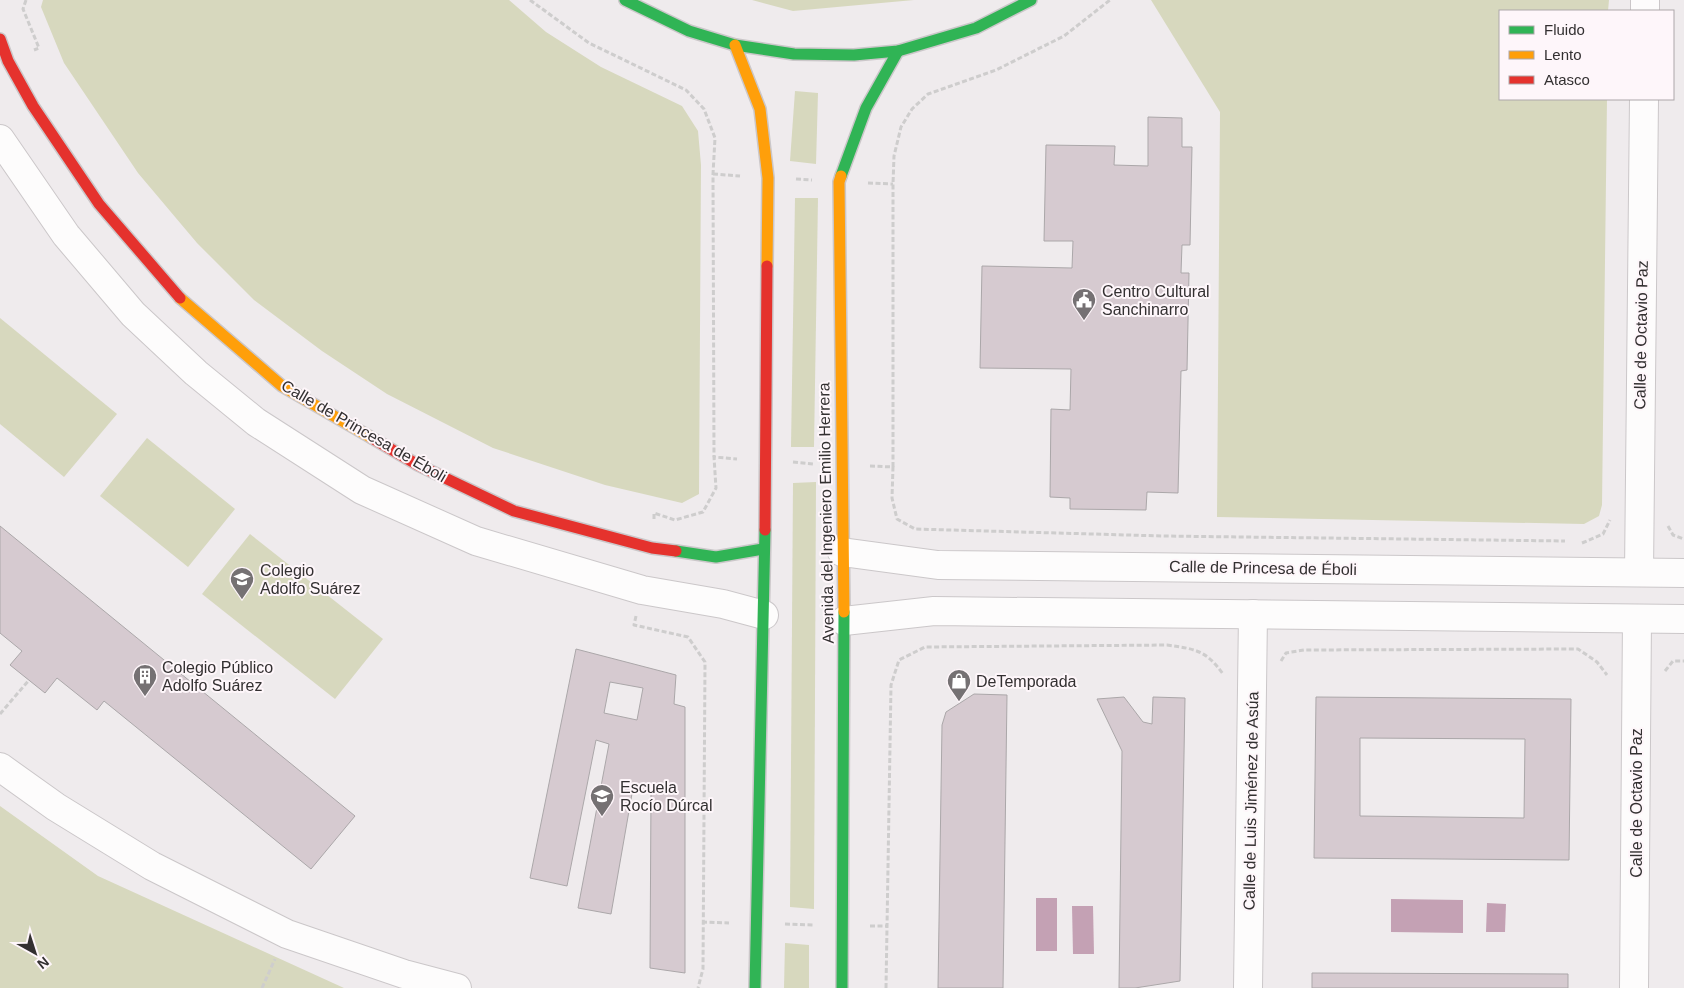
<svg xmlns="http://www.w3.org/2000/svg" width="1684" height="988" font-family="Helvetica,sans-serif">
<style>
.green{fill:#d7d8be}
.water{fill:#c4a1b4}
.building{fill:#d6cad0;stroke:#aba7a9;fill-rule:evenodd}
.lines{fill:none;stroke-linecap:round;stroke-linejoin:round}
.street-casing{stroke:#cbc7c9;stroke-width:30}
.fast-casing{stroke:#cbc7c9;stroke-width:14}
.slow-casing{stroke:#cbc7c9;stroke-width:14}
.jam-casing{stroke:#cbc7c9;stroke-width:14}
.path{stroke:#cecdcd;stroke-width:3;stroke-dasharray:5 2.5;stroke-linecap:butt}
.street{stroke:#fdfcfc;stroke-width:28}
.fast{stroke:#30b455;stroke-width:11}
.slow{stroke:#ff9f0a;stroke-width:11}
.jam{stroke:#e5322d;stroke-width:11}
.labels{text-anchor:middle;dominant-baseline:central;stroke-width:4;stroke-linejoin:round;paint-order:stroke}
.poi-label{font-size:16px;fill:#333031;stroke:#fef6fa;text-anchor:start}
.street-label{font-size:16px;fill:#333031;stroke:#fef6fa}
</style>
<rect width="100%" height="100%" fill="#efebed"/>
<g class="green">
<path d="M 43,0 L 509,0 L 546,32 L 601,67 L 682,106 L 698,131 L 701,165 L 699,494 L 682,503 L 605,485 L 493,448 L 387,394 L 322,351 L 254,300 L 197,243 L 138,173 L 64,63 L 41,7 Z"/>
<path d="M 752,0 L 914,0 L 793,11 Z"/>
<path d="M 1151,0 L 1609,0 L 1608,11 L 1500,11 L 1500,99 L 1607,99 L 1602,505 L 1599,516 L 1584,524 L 1217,517 L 1220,112 Z"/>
<path d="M 795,91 L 818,93 L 816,164 L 790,161 Z"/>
<path d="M 795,198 L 818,198 L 814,447 L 791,447 Z"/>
<path d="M 0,318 L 117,414 L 64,477 L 0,424 Z"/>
<path d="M 147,438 L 235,509 L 188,567 L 100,496 Z"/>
<path d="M 816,482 L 814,909 L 790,907 L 793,483 Z"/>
<path d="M 250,534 L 383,639 L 335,699 L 202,594 Z"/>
<path d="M 0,806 L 98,876 L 344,988 L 0,988 Z"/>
<path d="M 785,943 L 809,945 L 809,988 L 784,988 Z"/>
</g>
<g class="water">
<rect x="1036" y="898" width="21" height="53"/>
<path d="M 1391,899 L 1463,900 L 1463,933 L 1391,932 Z"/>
<path d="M 1487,903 L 1506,904 L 1505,932 L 1486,932 Z"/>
<path d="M 1072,906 L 1093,906 L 1094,954 L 1073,954 Z"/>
</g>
<g class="building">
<path d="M 1148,117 L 1182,118 L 1182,147 L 1192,147 L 1190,245 L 1182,245 L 1181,273 L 1189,273 L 1187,370 L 1181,371 L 1178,493 L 1147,492 L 1146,510 L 1070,509 L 1070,498 L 1050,497 L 1051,409 L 1070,410 L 1071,369 L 980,368 L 982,266 L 1072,268 L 1073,241 L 1044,241 L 1046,145 L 1115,146 L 1114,165 L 1148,166 Z"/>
<path d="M 0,526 L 355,816 L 311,869 L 104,701 L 97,710 L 57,678 L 45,693 L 10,665 L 22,651 L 0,633 Z"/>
<path d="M 576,649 L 676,675 L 674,704 L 685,707 L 685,973 L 650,968 L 651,792 L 633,788 L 611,914 L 578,908 L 609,744 L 596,740 L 567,886 L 530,878 ZM 610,682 L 643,688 L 637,720 L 604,713 Z"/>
<path d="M 974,694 L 1007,695 L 1003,988 L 938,988 L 942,725 L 946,712 Z"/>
<path d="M 1124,697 L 1143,722 L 1152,724 L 1153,697 L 1185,698 L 1180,981 L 1135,988 L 1119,988 L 1122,751 L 1097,699 Z"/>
<path d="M 1316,697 L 1571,699 L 1569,860 L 1314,858 ZM 1360,738 L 1525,739 L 1524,818 L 1360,816 Z"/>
<path d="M 1312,973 L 1568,974 L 1568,988 L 1312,988 Z"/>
</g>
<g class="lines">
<g class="street-casing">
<g id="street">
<path d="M 1645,11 L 1645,0"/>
<path d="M 0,139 L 66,235 L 133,314 L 196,373 L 256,422 L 362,490 L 476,541 L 642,590 L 723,604 L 764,615"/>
<path d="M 842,552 L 938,565 L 1684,573"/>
<path d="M 1639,572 L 1644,99"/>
<path d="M 844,621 L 934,611 L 1684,619"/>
<path d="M 0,767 L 56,807 L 152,866 L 287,934 L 404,974 L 457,988"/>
<path d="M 1248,988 L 1253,614"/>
<path d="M 1634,988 L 1637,619"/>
</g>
</g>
<g class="fast-casing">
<g id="fast">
<path d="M 625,0 L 689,31 L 735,45 L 794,54 L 854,55 L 898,51 L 976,28 L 1031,0"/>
<path d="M 841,176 L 866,108 L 898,51"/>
<path d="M 676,551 L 716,557 L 763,549"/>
<path d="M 755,988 L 765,530"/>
<path d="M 842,988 L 844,612"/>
</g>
</g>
<g class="slow-casing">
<g id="slow">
<path d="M 735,45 L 760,109 L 768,178 L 767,266"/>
<path d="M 841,176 L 839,182 L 844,612"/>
<path d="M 180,298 L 282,386 L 372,438"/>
</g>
</g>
<g class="jam-casing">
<g id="jam">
<path d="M 0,39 L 8,61 L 33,106 L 99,204 L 180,298"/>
<path d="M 372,438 L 418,465 L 514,511 L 652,548 L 676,551"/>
<path d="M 765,530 L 767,266"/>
</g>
</g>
<g class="path">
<path d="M 26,0 L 23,9 L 39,48 L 34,50"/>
<path d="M 530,0 L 589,43 L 686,90 L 704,109 L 715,138 L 713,174 L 714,457"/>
<path d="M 713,174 L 740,176"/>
<path d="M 796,179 L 812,180"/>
<path d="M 868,183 L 893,184"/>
<path d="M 793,462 L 814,464"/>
<path d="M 870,466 L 893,467 L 892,498 L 897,519 L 915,529 L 1163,536 L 1565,541"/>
<path d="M 893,467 L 893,184 L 894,156 L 901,127 L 912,109 L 928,94 L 996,70 L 1064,36 L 1110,0"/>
<path d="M 654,519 L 654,513 L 675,520 L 703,512 L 716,488 L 714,457 L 737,459"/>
<path d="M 1668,526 L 1673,535 L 1684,539"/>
<path d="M 1582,543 L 1603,534 L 1610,520"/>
<path d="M 636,616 L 634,625 L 688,637 L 705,662 L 703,969 L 698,988"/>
<path d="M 1281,661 L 1286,653 L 1304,650 L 1578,649 L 1597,662 L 1607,675"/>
<path d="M 1665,671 L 1673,661 L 1684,661"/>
<path d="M 0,714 L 29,680"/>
<path d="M 702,922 L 729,923"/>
<path d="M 785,924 L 814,925"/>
<path d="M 870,926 L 887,926"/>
<path d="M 262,988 L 275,959"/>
<path d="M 886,988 L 891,685 L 899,660 L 925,647 L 1167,645 C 1195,649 1206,650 1223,674"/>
</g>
<use href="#street" class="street"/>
<use href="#fast" class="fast"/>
<use href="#slow" class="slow"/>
<use href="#jam" class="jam"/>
</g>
<defs>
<g id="civic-pin" transform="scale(1.25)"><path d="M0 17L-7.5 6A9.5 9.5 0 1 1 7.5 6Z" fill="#757173" stroke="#fef6fa"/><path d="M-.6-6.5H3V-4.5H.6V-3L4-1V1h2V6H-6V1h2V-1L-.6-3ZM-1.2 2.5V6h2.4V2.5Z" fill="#fff"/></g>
<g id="school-pin" transform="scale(1.25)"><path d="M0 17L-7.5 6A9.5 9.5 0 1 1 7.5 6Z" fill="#757173" stroke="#fef6fa"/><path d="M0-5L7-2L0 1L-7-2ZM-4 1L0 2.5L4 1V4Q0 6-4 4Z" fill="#fff"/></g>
<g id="building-pin" transform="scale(1.25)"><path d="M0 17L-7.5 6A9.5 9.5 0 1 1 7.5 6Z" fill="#757173" stroke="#fef6fa"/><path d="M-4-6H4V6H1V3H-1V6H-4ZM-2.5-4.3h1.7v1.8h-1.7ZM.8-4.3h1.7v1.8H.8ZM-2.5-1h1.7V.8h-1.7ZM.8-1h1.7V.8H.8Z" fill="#fff"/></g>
<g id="shop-pin" transform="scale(1.25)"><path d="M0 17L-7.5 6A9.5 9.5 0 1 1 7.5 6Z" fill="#757173" stroke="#fef6fa"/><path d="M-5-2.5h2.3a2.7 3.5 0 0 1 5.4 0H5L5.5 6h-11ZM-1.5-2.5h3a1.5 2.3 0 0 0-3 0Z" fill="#fff"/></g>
</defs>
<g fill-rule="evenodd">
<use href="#civic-pin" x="1084" y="300"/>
<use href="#school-pin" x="242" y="579"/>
<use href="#building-pin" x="145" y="676"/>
<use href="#shop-pin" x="959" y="681"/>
<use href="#school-pin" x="602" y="796"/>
</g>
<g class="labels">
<g class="poi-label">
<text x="1102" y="291">Centro Cultural<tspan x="1102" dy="18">Sanchinarro</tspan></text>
<text x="260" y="570">Colegio<tspan x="260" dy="18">Adolfo Suárez</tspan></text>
<text x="162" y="667">Colegio Público<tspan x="162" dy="18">Adolfo Suárez</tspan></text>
<text x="976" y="681">DeTemporada</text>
<text x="620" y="787">Escuela<tspan x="620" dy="18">Rocío Dúrcal</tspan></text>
</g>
<g class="street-label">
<text transform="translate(1641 335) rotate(-89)">Calle de Octavio Paz</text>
<text transform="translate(364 431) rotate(30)">Calle de Princesa de Éboli</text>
<text transform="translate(826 513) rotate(-91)">Avenida del Ingeniero Emilio Herrera</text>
<text transform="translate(1263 568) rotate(1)">Calle de Princesa de Éboli</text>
<text transform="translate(1251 801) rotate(-89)">Calle de Luis Jiménez de Asúa</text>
<text transform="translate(1636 803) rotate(-90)">Calle de Octavio Paz</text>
</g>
</g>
<rect x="1499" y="10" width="175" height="90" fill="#fef6fa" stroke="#ada7aa"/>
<rect x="1509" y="26" width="25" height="8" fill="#30b455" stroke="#ada7aa"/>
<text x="1544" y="35" font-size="15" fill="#333031">Fluido</text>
<rect x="1509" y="51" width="25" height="8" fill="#ff9f0a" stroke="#ada7aa"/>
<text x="1544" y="60" font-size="15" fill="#333031">Lento</text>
<rect x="1509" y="76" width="25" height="8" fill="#e5322d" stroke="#ada7aa"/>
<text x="1544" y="85" font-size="15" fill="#333031">Atasco</text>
<g transform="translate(35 953) rotate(141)" stroke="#fef6fa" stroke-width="4" paint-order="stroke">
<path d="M0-4L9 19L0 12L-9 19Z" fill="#333031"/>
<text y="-8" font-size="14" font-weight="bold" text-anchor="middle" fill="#333031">N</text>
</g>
</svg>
